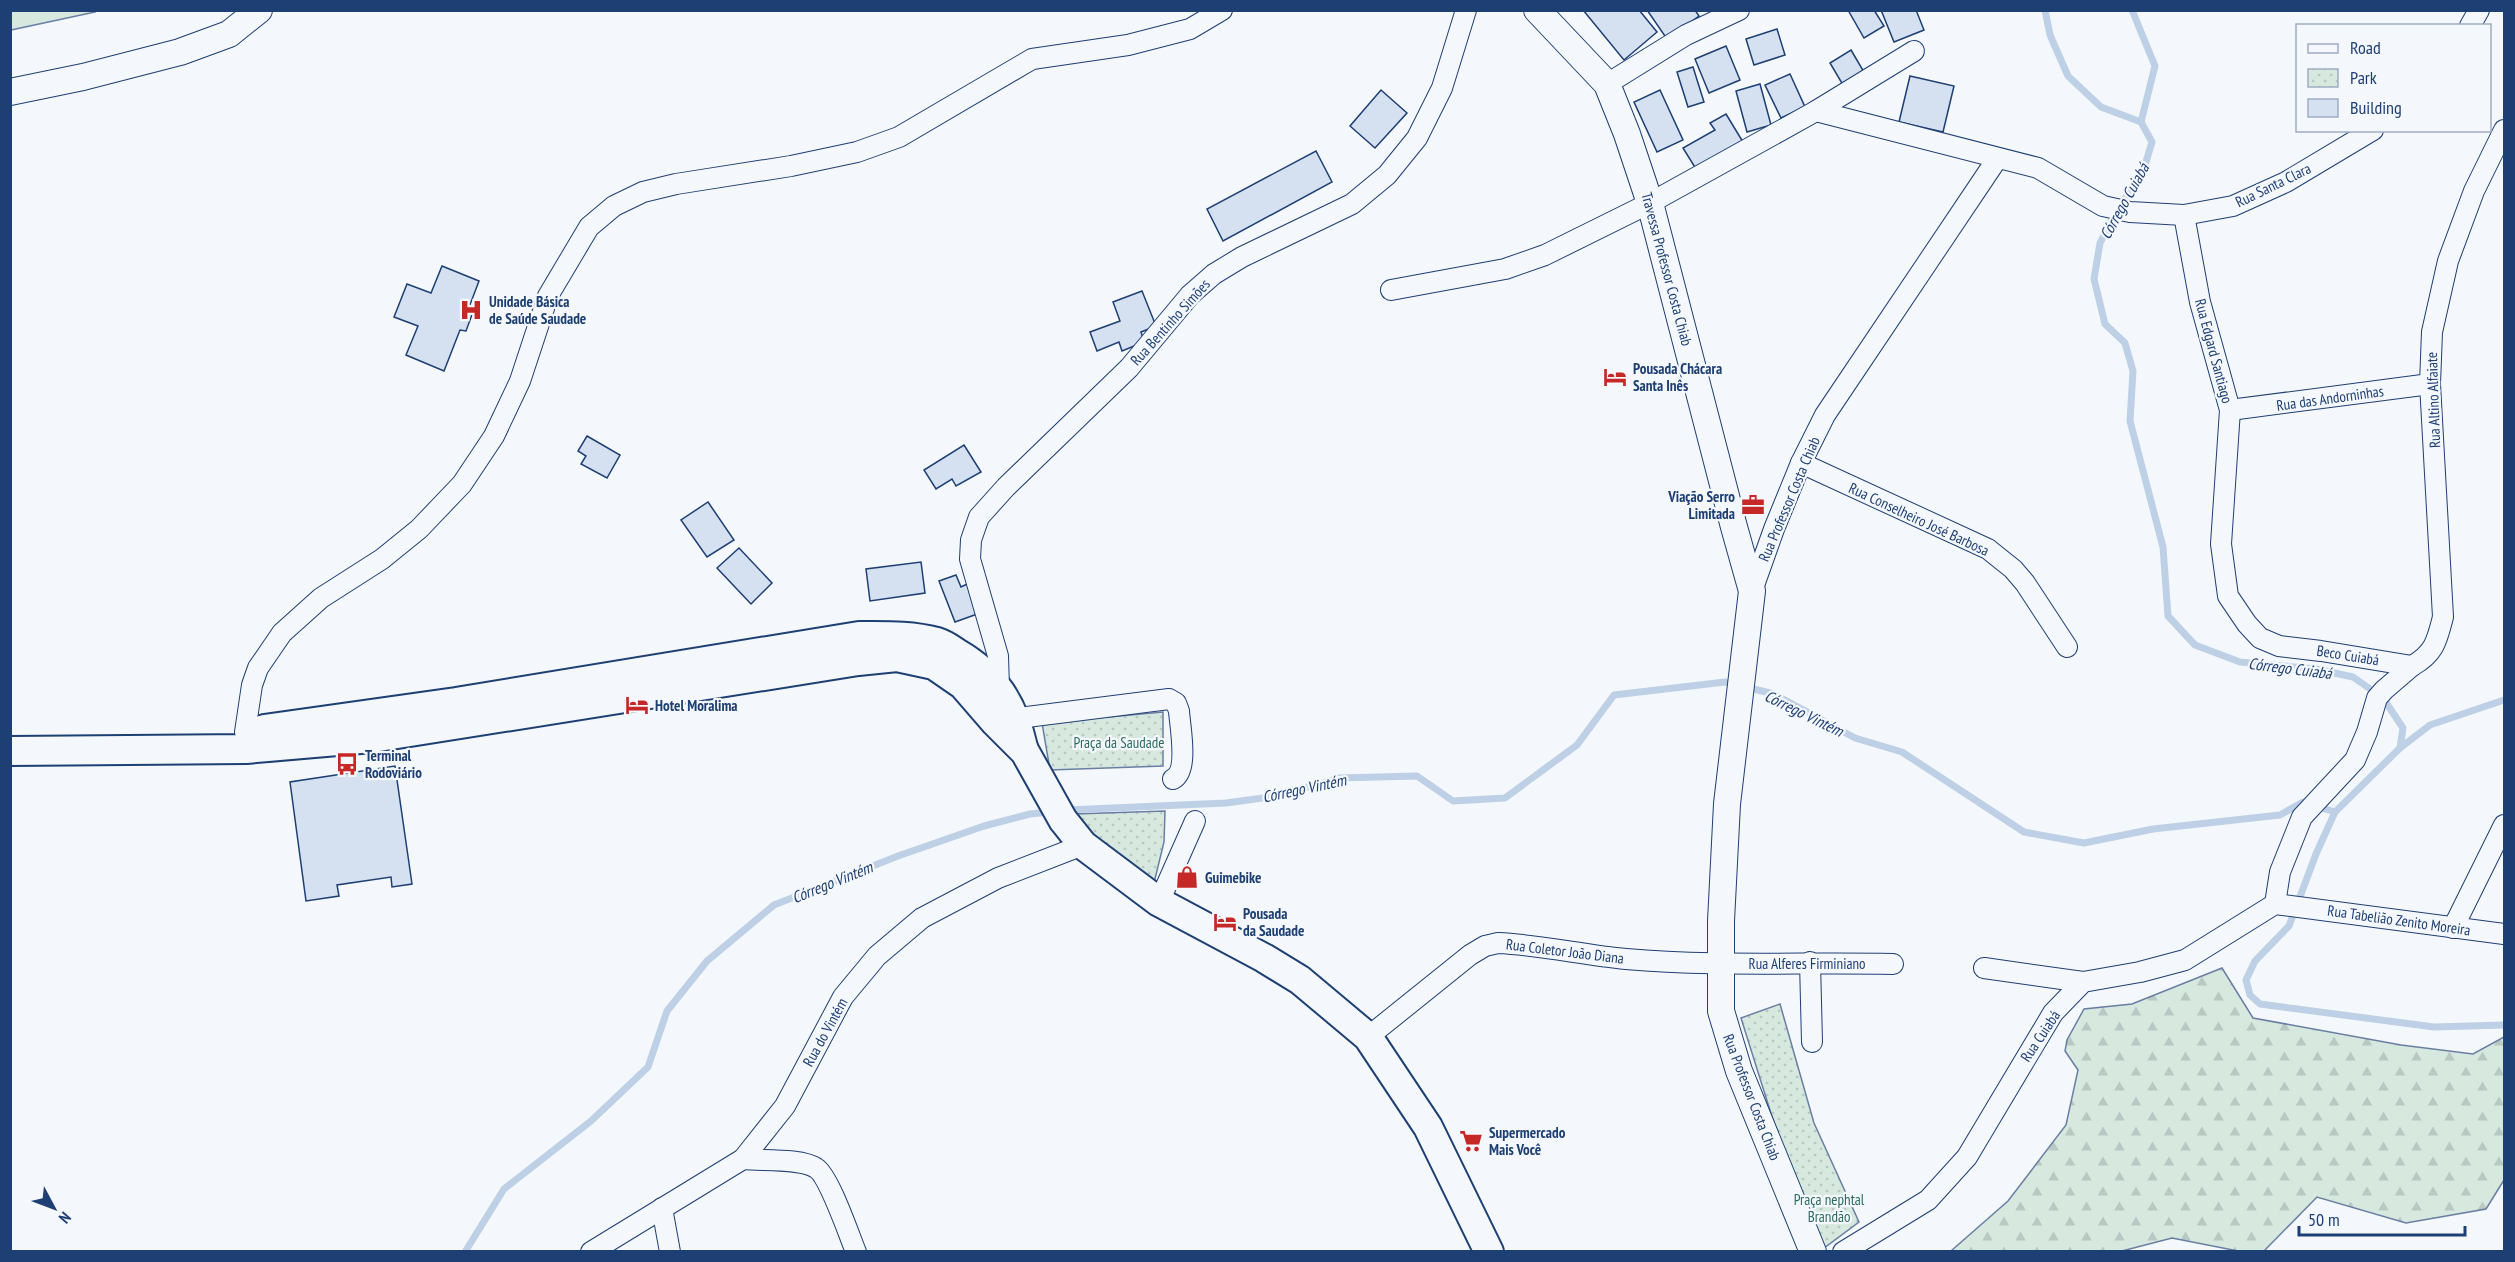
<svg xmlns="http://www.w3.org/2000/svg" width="2515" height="1262" font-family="'PT Sans Narrow',sans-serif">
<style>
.green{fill:#d7e8df;stroke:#687fa3;stroke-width:1.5}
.forest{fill:url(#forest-firs);stroke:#687fa3;stroke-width:1.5}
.park{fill:url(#park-dots);stroke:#687fa3;stroke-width:1.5}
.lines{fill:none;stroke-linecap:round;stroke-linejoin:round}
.stream{stroke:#bed0e5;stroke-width:7}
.building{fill:#d5e0f0;stroke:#1d3f73;stroke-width:1.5}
.minor-casing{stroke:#1d3f73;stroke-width:22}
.tertiary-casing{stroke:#1d3f73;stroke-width:28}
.secondary-casing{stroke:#1d3f73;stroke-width:32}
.minor{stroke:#f4f7fb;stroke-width:20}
.tertiary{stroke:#f4f7fb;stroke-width:26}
.secondary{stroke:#f4f7fb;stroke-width:28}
.labels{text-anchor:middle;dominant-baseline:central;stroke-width:4.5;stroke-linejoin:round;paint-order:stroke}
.street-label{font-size:15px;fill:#1d3f73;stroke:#f4f7fb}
.poi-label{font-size:15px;font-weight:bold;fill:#1d3f73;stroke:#f4f7fb;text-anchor:start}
.park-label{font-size:15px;fill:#2c6c60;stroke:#f4f7fb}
.water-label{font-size:16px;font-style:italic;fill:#1d3f73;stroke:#f4f7fb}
</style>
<defs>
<pattern id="forest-firs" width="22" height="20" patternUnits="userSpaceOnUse" patternTransform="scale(1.5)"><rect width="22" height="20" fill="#d7e8df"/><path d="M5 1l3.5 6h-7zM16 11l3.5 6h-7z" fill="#b8c8c3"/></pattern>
<pattern id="park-dots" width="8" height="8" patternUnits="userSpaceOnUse" patternTransform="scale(1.5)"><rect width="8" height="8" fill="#d7e8df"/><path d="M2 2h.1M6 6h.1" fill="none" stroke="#b8c8c3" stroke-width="1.8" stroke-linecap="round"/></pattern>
</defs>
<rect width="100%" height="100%" fill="#f4f7fb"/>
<path class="green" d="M 94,10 L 95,12 L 11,30 L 11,11 Z"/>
<path class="forest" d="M 2222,968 L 2253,1018 L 2401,1045 L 2473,1054 L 2504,1037 L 2504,1180 L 2486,1209 L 2406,1223 L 2317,1197 L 2264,1251 L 2238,1251 L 2172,1238 L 2122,1251 L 1951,1251 L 2008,1201 L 2066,1125 L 2078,1070 L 2065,1051 L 2067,1040 L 2084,1009 L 2132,1004 Z"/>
<g class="park">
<path d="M 1163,712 L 1163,766 L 1050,770 L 1042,723 Z"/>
<path d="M 1165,811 L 1164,842 L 1154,883 L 1093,838 L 1074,814 Z"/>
<path d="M 1780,1004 L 1814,1123 L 1859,1222 L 1824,1248 L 1780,1142 L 1741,1018 Z"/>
</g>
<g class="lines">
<g class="stream">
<path d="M 2045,10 L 2050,35 L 2068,76 L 2101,107 L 2141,122 L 2152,142 L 2143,172 L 2117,210 L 2100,243 L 2094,279 L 2105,324 L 2125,343 L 2133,371 L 2130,421 L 2163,547 L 2168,616 L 2195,645 L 2240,662 L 2316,669 L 2353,677 L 2383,698 L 2403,728 L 2400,748 L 2335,812 L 2316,854 L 2289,926 L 2255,961 L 2246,980 L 2250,995 L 2260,1004 L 2434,1027 L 2504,1025"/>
<path d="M 2132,10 L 2155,66 L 2141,122"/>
<path d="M 2400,748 L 2430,725 L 2504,700"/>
<path d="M 1067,810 L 1226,803 L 1278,796 L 1339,778 L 1417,776 L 1453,801 L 1505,798 L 1577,745 L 1614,695 L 1725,682 L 1774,694 L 1855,738 L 1902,752 L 2024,832 L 2084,843 L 2153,829 L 2280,815 L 2303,802 L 2335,812"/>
<path d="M 465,1252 L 504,1189 L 591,1121 L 648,1067 L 667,1011 L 707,961 L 774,905 L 898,856 L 984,826 L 1030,814 L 1050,812"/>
</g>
</g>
<g class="building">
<path d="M 1583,10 L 1639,10 L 1657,32 L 1624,60 Z"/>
<path d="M 1647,10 L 1695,10 L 1699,16 L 1667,39 Z"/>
<path d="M 1848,10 L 1874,10 L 1884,26 L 1864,38 Z"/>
<path d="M 1881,10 L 1916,10 L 1924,30 L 1894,42 Z"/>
<path d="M 1777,29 L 1785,55 L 1754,65 L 1746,39 Z"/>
<path d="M 1726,46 L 1740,80 L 1709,93 L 1695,59 Z"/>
<path d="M 1851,50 L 1864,72 L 1843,85 L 1830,63 Z"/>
<path d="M 1693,67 L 1704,102 L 1688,107 L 1677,72 Z"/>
<path d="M 1790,74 L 1805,107 L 1781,118 L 1765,85 Z"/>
<path d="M 1910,76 L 1954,86 L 1943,132 L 1899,122 Z"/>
<path d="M 1760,84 L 1771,125 L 1747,132 L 1736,91 Z"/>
<path d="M 1381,90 L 1407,113 L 1375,148 L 1350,126 Z"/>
<path d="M 1660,90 L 1683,140 L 1657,152 L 1634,102 Z"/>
<path d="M 1726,114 L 1743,142 L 1696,169 L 1683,148 L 1715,130 L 1710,123 Z"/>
<path d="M 1316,151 L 1332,182 L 1223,241 L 1207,209 Z"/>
<path d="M 442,266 L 479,281 L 468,310 L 473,312 L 466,331 L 460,330 L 444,371 L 406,355 L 418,326 L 394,317 L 407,284 L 431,293 Z"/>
<path d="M 1142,291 L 1156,326 L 1141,332 L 1144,342 L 1122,351 L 1119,342 L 1097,351 L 1090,332 L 1120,321 L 1113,302 Z"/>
<path d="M 587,436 L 620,455 L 607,478 L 581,464 L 586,456 L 578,451 Z"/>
<path d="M 964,445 L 981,472 L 956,486 L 952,479 L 936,489 L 924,470 Z"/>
<path d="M 708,502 L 734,540 L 707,557 L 681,520 Z"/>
<path d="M 739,548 L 772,583 L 751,604 L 717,568 Z"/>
<path d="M 921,562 L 925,593 L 870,601 L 866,569 Z"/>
<path d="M 956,575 L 961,587 L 969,583 L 980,613 L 955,622 L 939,581 Z"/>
<path d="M 395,766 L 412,884 L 392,887 L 391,877 L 337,885 L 339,896 L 306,901 L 290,782 Z"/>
</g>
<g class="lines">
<g class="minor-casing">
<g id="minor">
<path d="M 2470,26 L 2479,10"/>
<path d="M 1607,84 L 1686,35 L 1739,10"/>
<path d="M 1816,111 L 1914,51"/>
<path d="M 2184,215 L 2200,302 L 2230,410 L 2221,544 L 2228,596 L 2247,624 L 2260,638 L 2279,646 L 2321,651 L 2412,666 C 2435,653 2437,640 2443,617 L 2430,384 L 2432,332 L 2448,261 L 2474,191 L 2504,130"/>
<path d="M 1391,290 L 1505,269 L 1545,255 L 1650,203 L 1816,111 L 2038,168 L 2103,206 L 2130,212 L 2184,215 L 2233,206 L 2286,182 L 2373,130"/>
<path d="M 2230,410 L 2430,384"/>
<path d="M 1801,463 L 1988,549 L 2013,569 L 2025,583 L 2067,647"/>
<path d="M 1752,591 L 1774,529 L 1801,463 L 1825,415 L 1997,159"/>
<path d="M 999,688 L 998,656 L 970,559 L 971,540 L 979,517 L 1006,487 L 1129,368 L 1190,295 L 1214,274 L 1242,257 L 1352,204 L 1387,175 L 1417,138 L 1442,88 L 1466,10"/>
<path d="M 1003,720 L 1169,699 L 1176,703 L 1179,711 C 1180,727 1189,771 1173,779"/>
<path d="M 245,732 L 252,685 L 258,668 L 282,633 L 321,598 L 382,559 L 419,529 L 462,484 L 494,436 L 520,381 L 548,296 L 589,227 L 614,206 L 643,192 L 676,184 L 791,166 L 857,152 L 899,137 L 1032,59 L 1128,45 L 1190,29 L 1222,10"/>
<path d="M 1159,902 L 1195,821"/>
<path d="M 2275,904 L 2280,872 L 2302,817 L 2355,760 L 2367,732 L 2377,698 L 2384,690 L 2412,666"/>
<path d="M 2453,928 L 2504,825"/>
<path d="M 1810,962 L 1812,1042"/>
<path d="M 1984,968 L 2083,982"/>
<path d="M 1368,1037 L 1470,955 L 1485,946 L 1498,943 C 1541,945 1583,955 1626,959 C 1715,967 1804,962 1893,964"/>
<path d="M 743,1159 C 762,1161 801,1158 816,1168 C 829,1176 849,1235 856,1252"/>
<path d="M 662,1208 L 670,1252"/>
<path d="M 591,1252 L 743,1159 L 785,1106 L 843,997 L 877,956 L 922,918 L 998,878 L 1083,845"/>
<path d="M 1843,1252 L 1928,1200 L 1967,1157 L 2053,1013 L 2083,982 L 2140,972 L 2185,960 L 2275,904 L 2504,934"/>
</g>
</g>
<g class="tertiary-casing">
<g id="tertiary">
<path d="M 1537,10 L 1607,84 L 1627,134 L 1650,203 L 1734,527 L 1752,591 L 1727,804 L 1721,921 L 1721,1011 L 1739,1071 L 1813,1252"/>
<path d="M 10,92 L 83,77 L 180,52 L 229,34 L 259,10"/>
</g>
</g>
<g class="secondary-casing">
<g id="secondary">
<path d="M 264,729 L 456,702 L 859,636 C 886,636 911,635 937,642 C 944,644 951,649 957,653 C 995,675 1013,704 1023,747"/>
<path d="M 10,751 L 246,749 L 372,738 L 858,661 L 897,657 L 934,665 L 963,685 L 995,722 L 1025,752 L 1063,820 L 1083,845 L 1159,902 L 1264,958 L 1300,980 L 1368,1037 L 1428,1127 L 1489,1252"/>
</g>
</g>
<use href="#minor" class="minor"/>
<use href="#tertiary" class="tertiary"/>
<use href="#secondary" class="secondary"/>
</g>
<defs>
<g id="hospital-bare" transform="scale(1.8)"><path d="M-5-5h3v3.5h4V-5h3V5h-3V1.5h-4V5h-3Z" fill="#c62828" stroke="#f4f7fb" stroke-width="2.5" paint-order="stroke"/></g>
<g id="hotel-bare" transform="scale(1.8)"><path d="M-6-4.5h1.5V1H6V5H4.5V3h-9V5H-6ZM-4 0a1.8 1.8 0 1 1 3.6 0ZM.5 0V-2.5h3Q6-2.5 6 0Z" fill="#c62828" stroke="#f4f7fb" stroke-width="2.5" paint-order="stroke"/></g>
<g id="office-bare" transform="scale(1.8)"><path d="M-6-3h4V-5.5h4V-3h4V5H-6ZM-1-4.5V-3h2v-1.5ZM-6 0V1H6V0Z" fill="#c62828" stroke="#f4f7fb" stroke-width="2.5" paint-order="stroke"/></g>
<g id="bus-bare" transform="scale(1.8)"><path d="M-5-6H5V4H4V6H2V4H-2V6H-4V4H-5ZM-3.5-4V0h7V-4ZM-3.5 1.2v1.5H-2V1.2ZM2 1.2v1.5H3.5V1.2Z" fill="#c62828" stroke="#f4f7fb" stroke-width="2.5" paint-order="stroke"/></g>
<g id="shop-bare" transform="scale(1.8)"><path d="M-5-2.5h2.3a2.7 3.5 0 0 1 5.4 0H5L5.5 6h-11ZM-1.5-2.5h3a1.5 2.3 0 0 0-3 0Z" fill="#c62828" stroke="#f4f7fb" stroke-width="2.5" paint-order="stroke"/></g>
<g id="supermarket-bare" transform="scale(1.8)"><path d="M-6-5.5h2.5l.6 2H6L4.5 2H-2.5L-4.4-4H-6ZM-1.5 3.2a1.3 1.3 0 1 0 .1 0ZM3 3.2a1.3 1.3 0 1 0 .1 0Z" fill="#c62828" stroke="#f4f7fb" stroke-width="2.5" paint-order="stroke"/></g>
</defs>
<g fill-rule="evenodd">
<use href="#hospital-bare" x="471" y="310"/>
<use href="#hotel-bare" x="1615" y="377"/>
<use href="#office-bare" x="1753" y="505"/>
<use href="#hotel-bare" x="637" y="705"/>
<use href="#bus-bare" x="347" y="764"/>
<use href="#shop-bare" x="1187" y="877"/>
<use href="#hotel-bare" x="1225" y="922"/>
<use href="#supermarket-bare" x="1471" y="1141"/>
</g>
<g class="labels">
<g class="street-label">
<text transform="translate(2273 185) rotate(-26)">Rua Santa Clara</text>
<text transform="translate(1667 269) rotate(75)">Travessa Professor Costa Chiab</text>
<text transform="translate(1170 322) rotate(-48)">Rua Bentinho Simões</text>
<text transform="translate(2214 351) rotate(75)">Rua Edgard Santiago</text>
<text transform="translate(2330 398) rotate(-8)">Rua das Andorninhas</text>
<text transform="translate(2433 400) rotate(-92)">Rua Altino Alfaiate</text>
<text transform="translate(1789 499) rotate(-67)">Rua Professor Costa Chiab</text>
<text transform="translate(1919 519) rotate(25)">Rua Conselheiro José Barbosa</text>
<text transform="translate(2348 655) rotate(9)">Beco Cuiabá</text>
<text transform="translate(2399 920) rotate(8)">Rua Tabelião Zenito Moreira</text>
<text transform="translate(1565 951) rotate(7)">Rua Coletor João Diana</text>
<text x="1807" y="963">Rua Alferes Firminiano</text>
<text transform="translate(825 1032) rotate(-61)">Rua do Vintém</text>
<text transform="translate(2040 1036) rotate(-56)">Rua Cuiabá</text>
<text transform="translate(1752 1097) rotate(69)">Rua Professor Costa Chiab</text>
</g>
<g class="poi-label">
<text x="489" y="301">Unidade Básica<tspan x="489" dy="17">de Saúde Saudade</tspan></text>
<text x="1633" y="368">Pousada Chácara<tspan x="1633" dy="17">Santa Inês</tspan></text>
<text x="1735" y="496" text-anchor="end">Viação Serro<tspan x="1735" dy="17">Limitada</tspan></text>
<text x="655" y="705">Hotel Moralima</text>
<text x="365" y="755">Terminal<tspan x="365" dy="17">Rodoviário</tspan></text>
<text x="1205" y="877">Guimebike</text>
<text x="1243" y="913">Pousada<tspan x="1243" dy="17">da Saudade</tspan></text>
<text x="1489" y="1132">Supermercado<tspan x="1489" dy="17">Mais Você</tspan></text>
</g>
<g class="park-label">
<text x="1119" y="742">Praça da Saudade</text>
<text x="1829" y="1199">Praça nephtal<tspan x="1829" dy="17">Brandão</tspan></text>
</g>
<g class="water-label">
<text transform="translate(2124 201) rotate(-61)">Córrego Cuiabá</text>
<text transform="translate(2290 668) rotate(7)">Córrego Cuiabá</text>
<text transform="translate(1804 713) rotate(26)">Córrego Vintém</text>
<text transform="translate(1304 788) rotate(-12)">Córrego Vintém</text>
<text transform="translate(832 882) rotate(-22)">Córrego Vintém</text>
</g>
</g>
<rect width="2515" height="1262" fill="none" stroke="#1d3f73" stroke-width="24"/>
<rect x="2296" y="24" width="195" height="108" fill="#f4f7fb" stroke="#9eadc5" stroke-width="1.5"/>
<rect x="2308" y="44" width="30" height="9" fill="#f4f7fb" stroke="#9eadc5" stroke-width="1.5"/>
<text x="2350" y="54" font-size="18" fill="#1d3f73">Road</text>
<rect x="2308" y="69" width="30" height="18" fill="url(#park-dots)" stroke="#9eadc5" stroke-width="1.5"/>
<text x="2350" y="84" font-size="18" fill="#1d3f73">Park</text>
<rect x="2308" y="99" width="30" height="18" fill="#d5e0f0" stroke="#9eadc5" stroke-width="1.5"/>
<text x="2350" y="114" font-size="18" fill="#1d3f73">Building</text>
<g transform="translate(54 1208) rotate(131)" stroke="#f4f7fb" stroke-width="4.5" paint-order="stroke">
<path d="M0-4.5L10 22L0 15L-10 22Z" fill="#1d3f73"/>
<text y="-9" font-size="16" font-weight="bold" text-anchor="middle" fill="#1d3f73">N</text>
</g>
<path d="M2299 1226v9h166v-9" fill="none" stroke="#1d3f73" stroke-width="3"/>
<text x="2308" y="1226" font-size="18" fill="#1d3f73" stroke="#f4f7fb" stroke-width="4.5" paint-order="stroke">50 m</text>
</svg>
